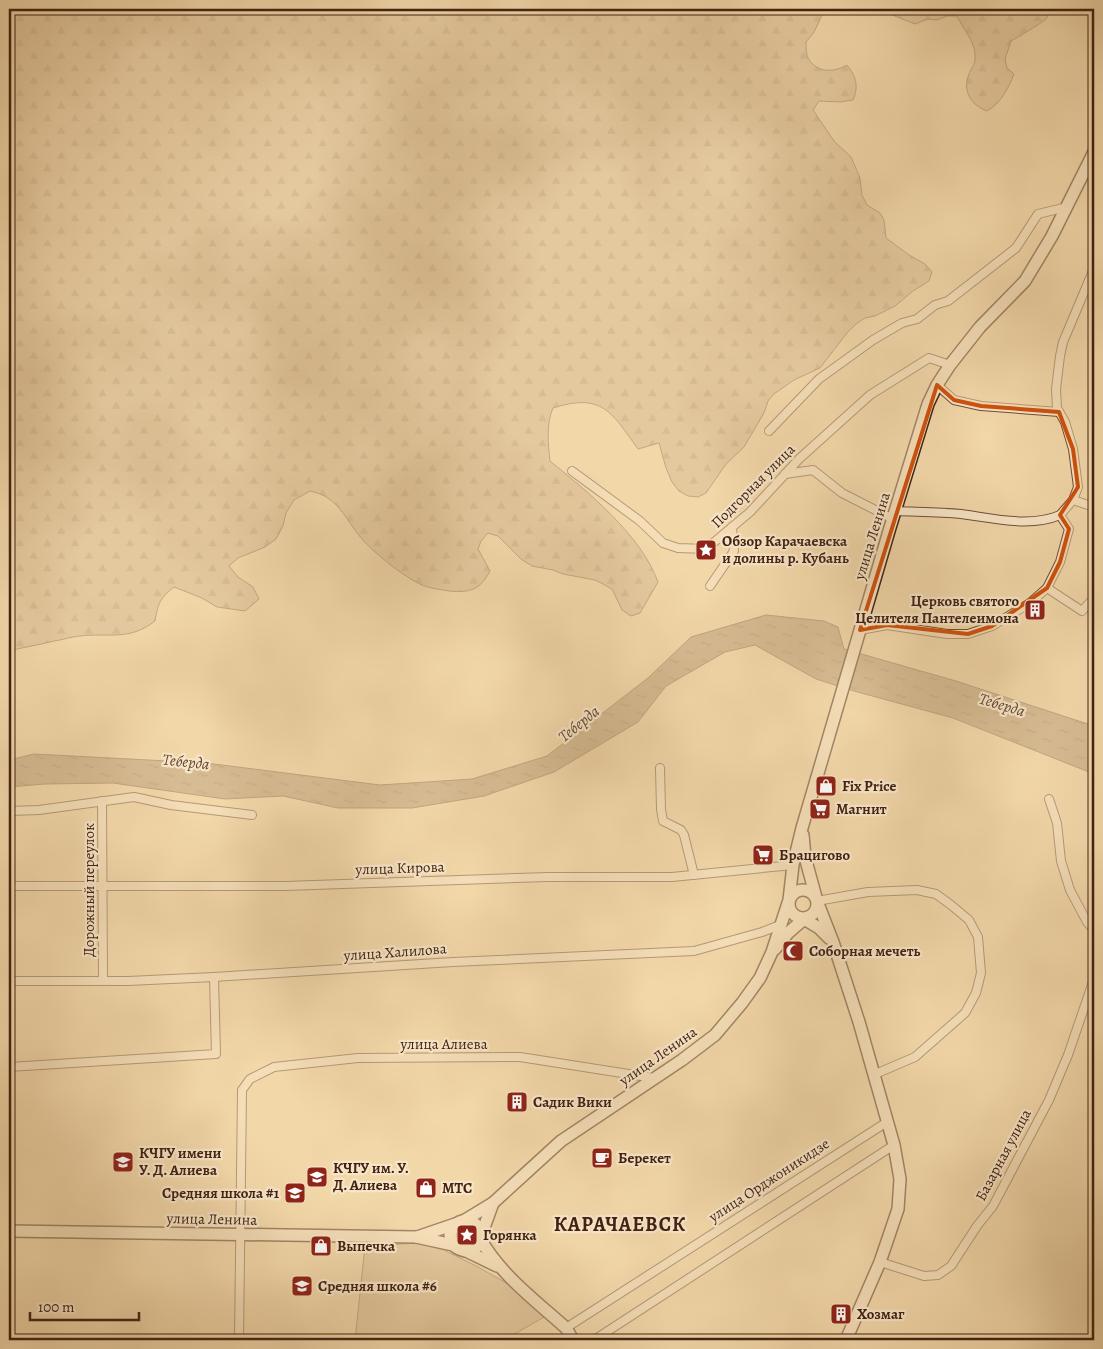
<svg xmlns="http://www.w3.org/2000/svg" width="1103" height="1349" font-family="Alegreya,serif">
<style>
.forest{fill:url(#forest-firs);stroke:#8a6d52}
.park{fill:#d4b890;stroke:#8a6d52}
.water{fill:url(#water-ripples);stroke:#87694e}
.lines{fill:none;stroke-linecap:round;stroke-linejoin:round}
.street-casing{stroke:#6d4f38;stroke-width:10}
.secondary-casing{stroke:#412213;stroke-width:14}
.street{stroke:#f7e5c7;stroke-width:8}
.secondary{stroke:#f7e5c7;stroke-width:11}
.marked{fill:none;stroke:#cf510d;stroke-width:4;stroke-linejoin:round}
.labels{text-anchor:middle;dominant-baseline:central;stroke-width:4.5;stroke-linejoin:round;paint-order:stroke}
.street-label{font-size:15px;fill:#412213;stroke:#f7e5c7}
.poi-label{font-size:15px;font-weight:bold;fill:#412213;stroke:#f7e5c7;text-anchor:start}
.water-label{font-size:16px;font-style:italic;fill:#644631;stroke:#f7e5c7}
.district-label{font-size:20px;font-weight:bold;letter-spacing:1px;fill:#412213;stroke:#f7e5c7}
</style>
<defs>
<pattern id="forest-firs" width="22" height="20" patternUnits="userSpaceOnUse" patternTransform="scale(1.25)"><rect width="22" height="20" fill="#d4b890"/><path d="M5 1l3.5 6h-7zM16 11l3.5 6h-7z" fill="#b79e7b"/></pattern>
<pattern id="water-ripples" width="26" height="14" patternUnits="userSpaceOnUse" patternTransform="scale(1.25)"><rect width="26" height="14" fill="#b69976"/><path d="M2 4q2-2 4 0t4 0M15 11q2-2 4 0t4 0" fill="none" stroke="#967c60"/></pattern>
</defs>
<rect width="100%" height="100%" fill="#f2d7a9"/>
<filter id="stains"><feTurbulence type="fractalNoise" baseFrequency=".004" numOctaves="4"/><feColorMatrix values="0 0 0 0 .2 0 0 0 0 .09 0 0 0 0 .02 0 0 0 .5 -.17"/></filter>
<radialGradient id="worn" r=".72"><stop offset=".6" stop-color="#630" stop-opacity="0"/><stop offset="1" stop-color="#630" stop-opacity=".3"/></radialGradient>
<g class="forest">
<path d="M 9,9 L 827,9 L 824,11 L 814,32 L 806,42 C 806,46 806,54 808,58 C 817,73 833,73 847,65 C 856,76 859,86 853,100 L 840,102 L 819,101 L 813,110 L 834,141 L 851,157 L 860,178 L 862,195 L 867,205 L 880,213 L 884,220 L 886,238 L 909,255 L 925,264 L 932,272 L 929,281 L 913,291 L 895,306 L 875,316 L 865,318 L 856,324 L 847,333 L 820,368 L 794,380 L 774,394 L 768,401 L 764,413 L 744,447 L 726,464 L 706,493 L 698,497 L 688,496 L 679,491 L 672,482 L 666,468 L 659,443 L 638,449 C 612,413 603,392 553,408 C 546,424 548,443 550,461 C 588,492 641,535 658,582 L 640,613 L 631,616 L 622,610 L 612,589 L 603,584 L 595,580 L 563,574 L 553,570 L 532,566 L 521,559 L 498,536 L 488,533 L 481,541 L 478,549 L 490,571 C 480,590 470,593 449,591 C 438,589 425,588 416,582 C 401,574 373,552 362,539 C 344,518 339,497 310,491 L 294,500 L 286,513 L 283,526 L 276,539 L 265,547 L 238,558 L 229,566 L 238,577 L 253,587 L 259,599 L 245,611 L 217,607 L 202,598 L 174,587 C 160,598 158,603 155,621 C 127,643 105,631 73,637 C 67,638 61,640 54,641 C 39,645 24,647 9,651 Z"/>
<path d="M 877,9 L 1049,9 L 1049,10 C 1048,13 1048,16 1047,18 C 1044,22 1016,38 1011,41 L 1005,59 L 1007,68 L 1014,74 C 1008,89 1001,103 987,111 C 971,105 962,91 969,74 C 971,69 975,64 975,59 C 977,44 963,29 957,16 L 947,16 L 937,20 L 928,19 L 915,24 Z"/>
</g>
<path class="park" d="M 419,1243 L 444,1250 L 478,1267 L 517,1289 L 546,1316 L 504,1340 L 478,1340 L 473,1335 L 458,1340 L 355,1340 L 365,1246 Z"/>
<path class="water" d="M 766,615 L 824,621 L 838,627 L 844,649 L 956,681 L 1094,726 L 1094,774 L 953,718 L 854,691 L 816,679 L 755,645 L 725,652 L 666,686 L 638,722 L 554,772 L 484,796 L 412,808 L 338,808 L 283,796 L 225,799 L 113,783 L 44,784 L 9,787 L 9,760 L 34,754 L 206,763 L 380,785 L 472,779 L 547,756 L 648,678 L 691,637 Z"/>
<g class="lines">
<g class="street-casing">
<g id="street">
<path d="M 937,385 L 954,400 L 981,406 L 1059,412"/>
<path d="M 769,431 L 819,379 L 873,340 L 902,323 L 917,319 L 935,305 L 948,301 L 1016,248 L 1038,214 L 1067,207"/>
<path d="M 572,471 L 640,521 L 663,543 L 678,548 L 706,549 L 750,512 L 799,459 L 870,395 L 929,358 L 950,365"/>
<path d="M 785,474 L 813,470 L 842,493 L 893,519"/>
<path d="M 1073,500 L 1094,507"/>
<path d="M 895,511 C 917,512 939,512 961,514 C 992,518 1030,528 1060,515"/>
<path d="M 710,586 L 734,551 L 732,527"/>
<path d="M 1047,588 L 1082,611 L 1092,600"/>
<path d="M 860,630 L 887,625 L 947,634 L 968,634 L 992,626 L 1030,603 L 1047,588 L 1060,562 L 1069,529 L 1060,515 L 1073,500 L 1078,487 L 1073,449 L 1065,422 L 1057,408 L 1056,389 L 1060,356 L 1063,342 L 1093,271"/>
<path d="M 660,768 L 661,809 L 663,821 L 681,830 L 684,835 L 694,875"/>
<path d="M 1049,799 L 1057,823 L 1061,861 L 1070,890 L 1087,922 L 1094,930"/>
<path d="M 102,801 L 103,980"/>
<path d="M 9,811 L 39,810 L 134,797 L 171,805 L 252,815"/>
<path d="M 9,886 L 285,886 L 548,877 L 672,877 L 793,865"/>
<path d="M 817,901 L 868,892 L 917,890 L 936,894 L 951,905 L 969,920 L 978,937 L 981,973 L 976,993 L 965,1013 L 915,1057 L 873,1075"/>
<path d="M 9,981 L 128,981 L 214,977 L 453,962 L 694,951 L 762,932 L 780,925"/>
<path d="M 9,1067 L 216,1054 L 214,977"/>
<path d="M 880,1262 L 924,1276 L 938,1275 L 951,1266 L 977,1226 L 993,1206 L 1049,1100 L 1068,1055 L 1094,979"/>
<path d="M 566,1328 L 887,1122"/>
<path d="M 239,1340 L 242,1090 L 250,1079 L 274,1067 L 358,1058 L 520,1057 L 654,1078"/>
<path d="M 594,1340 L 894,1145"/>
</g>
</g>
<g class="secondary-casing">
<g id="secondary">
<path d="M 803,835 L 805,857 L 817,901 L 833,942 L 859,1022 L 894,1145 L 900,1179 L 898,1209 L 880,1262 L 846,1340"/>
<circle cx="803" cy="904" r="14"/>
<path d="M 775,949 L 788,933 L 804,919 L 819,928 L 829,938"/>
<path d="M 465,1220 L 493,1203 L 561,1141 L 682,1060 L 715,1035 L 742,1003 L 760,978 L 772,952 L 789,900 L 793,865 L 802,828 L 889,531 L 928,404 L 937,385 L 950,365 L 980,327 L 1025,281 L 1052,236 L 1094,152"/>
<path d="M 9,1231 L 416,1237 L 453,1245 C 473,1263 495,1235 471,1221 C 460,1219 453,1224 450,1235 L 453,1245"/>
<path d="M 482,1233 L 493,1203"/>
<path d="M 417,1237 L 455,1224"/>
<path d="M 481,1240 C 501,1275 536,1301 566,1328 L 573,1340"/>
<path d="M 466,1251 L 497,1266"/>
</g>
</g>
<use href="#street" class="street"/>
<use href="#secondary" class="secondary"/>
</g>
<path d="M0 0H1103V1349H0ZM 937,385 L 954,400 L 981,406 L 1059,412 L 1073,449 L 1078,487 L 1060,515 L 1069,529 L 1060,562 L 1047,588 L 992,626 L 968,634 L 887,625 L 860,630 Z" fill="#f2d7a9" fill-opacity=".55" fill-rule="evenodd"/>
<path class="marked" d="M 937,385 L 954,400 L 981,406 L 1059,412 L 1073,449 L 1078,487 L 1060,515 L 1069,529 L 1060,562 L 1047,588 L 992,626 L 968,634 L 887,625 L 860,630 Z"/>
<defs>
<g id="sight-square" transform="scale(1.125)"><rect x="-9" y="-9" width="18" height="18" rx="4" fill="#8f2418" stroke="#f7e5c7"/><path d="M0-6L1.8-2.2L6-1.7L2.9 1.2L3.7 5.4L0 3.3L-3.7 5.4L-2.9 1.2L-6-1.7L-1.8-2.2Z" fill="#fff"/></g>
<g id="building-square" transform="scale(1.125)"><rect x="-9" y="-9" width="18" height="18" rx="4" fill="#8f2418" stroke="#f7e5c7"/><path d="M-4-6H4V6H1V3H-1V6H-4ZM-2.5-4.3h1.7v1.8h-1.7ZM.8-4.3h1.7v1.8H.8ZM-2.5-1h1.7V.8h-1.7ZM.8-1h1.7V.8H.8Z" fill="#fff"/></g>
<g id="shop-square" transform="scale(1.125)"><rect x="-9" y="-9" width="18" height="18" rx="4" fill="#8f2418" stroke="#f7e5c7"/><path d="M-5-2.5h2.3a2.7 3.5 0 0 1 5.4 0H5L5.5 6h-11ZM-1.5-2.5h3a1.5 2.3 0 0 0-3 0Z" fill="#fff"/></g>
<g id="supermarket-square" transform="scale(1.125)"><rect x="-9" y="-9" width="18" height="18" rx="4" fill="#8f2418" stroke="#f7e5c7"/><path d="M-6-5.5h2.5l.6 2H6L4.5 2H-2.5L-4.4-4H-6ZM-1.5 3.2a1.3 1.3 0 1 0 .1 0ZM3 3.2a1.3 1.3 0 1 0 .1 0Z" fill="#fff"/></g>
<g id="mosque-square" transform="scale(1.125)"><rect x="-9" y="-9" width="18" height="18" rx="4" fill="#8f2418" stroke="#f7e5c7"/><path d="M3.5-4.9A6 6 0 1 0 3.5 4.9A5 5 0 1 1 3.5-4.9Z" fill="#fff"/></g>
<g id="cafe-square" transform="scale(1.125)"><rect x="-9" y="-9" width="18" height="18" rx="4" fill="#8f2418" stroke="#f7e5c7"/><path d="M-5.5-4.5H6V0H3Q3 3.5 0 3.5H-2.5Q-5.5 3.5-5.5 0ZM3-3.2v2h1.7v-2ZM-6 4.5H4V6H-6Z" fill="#fff"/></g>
<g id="university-square" transform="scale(1.125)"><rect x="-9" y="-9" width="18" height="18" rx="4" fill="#8f2418" stroke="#f7e5c7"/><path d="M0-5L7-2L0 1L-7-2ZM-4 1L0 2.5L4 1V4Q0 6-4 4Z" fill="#fff"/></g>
<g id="school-square" transform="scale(1.125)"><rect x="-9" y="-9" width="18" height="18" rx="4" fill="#8f2418" stroke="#f7e5c7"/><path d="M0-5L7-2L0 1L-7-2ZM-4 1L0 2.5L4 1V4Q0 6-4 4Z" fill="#fff"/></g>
</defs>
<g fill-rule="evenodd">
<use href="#sight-square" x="706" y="550"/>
<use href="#building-square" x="1035" y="610"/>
<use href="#shop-square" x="826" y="786"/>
<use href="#supermarket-square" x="820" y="809"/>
<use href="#supermarket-square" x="763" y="855"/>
<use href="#mosque-square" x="793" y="951"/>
<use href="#building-square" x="517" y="1102"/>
<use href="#cafe-square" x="602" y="1158"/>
<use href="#university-square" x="123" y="1162"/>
<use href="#university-square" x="317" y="1177"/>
<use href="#shop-square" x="426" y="1188"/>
<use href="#school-square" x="295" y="1193"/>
<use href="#sight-square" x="467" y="1235"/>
<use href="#shop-square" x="321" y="1246"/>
<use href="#school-square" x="302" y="1286"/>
<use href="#building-square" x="841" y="1314"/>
</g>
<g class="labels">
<g class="street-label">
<text transform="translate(753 486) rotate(-45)">Подгорная улица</text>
<text transform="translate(872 536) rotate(-73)">улица Ленина</text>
<text transform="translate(400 868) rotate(-2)">улица Кирова</text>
<text transform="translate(89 890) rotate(-90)">Дорожный переулок</text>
<text transform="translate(395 952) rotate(-4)">улица Халилова</text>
<text x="444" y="1044">улица Алиева</text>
<text transform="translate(658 1056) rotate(-35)">улица Ленина</text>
<text transform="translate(1003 1155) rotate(-62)">Базарная улица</text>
<text transform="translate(769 1180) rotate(-33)">улица Орджоникидзе</text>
<text transform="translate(212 1219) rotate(1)">улица Ленина</text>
</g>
<g class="poi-label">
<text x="722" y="541">Обзор Карачаевска<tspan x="722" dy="17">и долины р. Кубань</tspan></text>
<text x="1019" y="601" text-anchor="end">Церковь святого<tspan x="1019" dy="17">Целителя Пантелеимона</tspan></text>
<text x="842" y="786">Fix Price</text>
<text x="836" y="809">Магнит</text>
<text x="779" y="855">Брацигово</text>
<text x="809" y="951">Соборная мечеть</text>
<text x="533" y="1102">Садик Вики</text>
<text x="139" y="1153">КЧГУ имени<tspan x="139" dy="17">У. Д. Алиева</tspan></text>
<text x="618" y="1158">Берекет</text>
<text x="333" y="1168">КЧГУ им. У.<tspan x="333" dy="17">Д. Алиева</tspan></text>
<text x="442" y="1188">МТС</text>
<text x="279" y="1193" text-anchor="end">Средняя школа #1</text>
<text x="483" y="1235">Горянка</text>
<text x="337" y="1246">Выпечка</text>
<text x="318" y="1286">Средняя школа #6</text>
<text x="857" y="1314">Хозмаг</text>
</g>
<g class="water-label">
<text transform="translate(1002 705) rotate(17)">Теберда</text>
<text transform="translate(579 724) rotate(-39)">Теберда</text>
<text transform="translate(186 762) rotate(6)">Теберда</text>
</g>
<g class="district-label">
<text x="620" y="1224">КАРАЧАЕВСК</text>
</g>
</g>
<rect width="1103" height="1349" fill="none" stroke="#f2d7a9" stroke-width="30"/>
<rect x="10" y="10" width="1083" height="1329" fill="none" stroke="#412213" stroke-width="2.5"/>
<rect x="15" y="15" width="1073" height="1319" fill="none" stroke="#412213"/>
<path d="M30 1312v8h109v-8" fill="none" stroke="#412213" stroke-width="2.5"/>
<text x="38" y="1312" font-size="15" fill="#412213" stroke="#f7e5c7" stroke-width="4" paint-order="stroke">100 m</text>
<rect width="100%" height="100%" filter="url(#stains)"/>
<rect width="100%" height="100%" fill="url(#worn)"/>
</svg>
